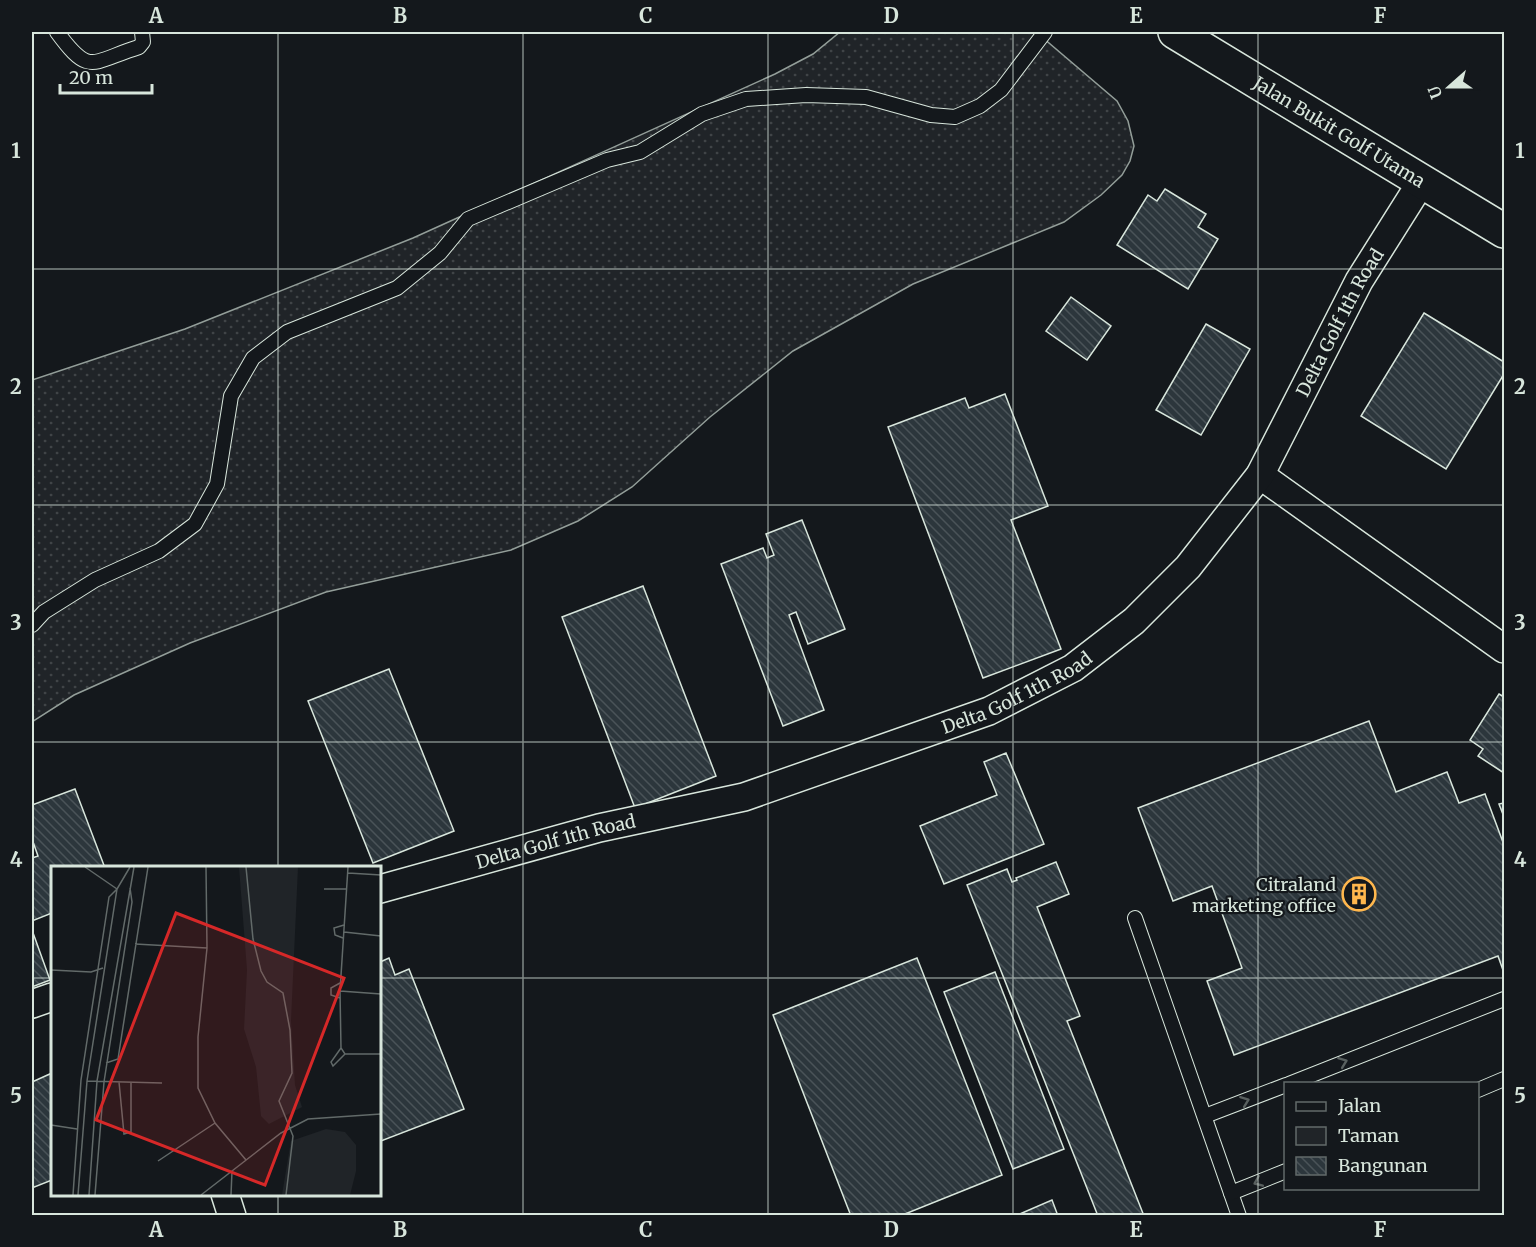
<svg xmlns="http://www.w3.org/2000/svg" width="1536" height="1247" font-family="Merriweather,serif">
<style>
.green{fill:url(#green-dots);stroke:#939e99;stroke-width:1.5}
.building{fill:url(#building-back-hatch);stroke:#d8e6dc;stroke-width:1.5}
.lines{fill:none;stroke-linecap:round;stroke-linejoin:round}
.service-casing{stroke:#d8e6dc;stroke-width:16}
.minor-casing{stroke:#d8e6dc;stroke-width:30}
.tertiary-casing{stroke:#d8e6dc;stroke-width:36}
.service{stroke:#14181c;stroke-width:14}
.minor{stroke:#14181c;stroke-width:27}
.tertiary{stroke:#14181c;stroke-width:33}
.oneway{stroke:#59605f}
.grid{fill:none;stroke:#d8e6dc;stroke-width:1.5;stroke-opacity:0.55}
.labels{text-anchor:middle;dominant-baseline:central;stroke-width:4.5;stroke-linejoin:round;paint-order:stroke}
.street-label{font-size:18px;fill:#d8e6dc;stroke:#14181c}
.poi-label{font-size:18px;fill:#d8e6dc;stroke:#14181c;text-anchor:end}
.inset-road{fill:none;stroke:#626a69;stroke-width:1.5}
.view{fill:#d62828;fill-opacity:0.15;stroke:#d62828;stroke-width:3}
.inset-edge{fill:none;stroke:#d8e6dc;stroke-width:3}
.neatline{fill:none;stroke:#d8e6dc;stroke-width:2}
.grid-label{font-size:20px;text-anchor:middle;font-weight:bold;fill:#d8e6dc}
</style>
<defs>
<pattern id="green-dots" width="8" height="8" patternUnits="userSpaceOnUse" patternTransform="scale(1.5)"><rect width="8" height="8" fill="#202428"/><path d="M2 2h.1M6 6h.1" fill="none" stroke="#404447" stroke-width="1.8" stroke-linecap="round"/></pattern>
<pattern id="building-back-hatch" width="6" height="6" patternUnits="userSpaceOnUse" patternTransform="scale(1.5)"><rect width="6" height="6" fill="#2c363c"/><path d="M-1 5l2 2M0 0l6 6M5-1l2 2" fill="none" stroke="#4a5358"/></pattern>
</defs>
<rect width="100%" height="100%" fill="#14181c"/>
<path class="green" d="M 840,32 L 1036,32 L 1117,101 L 1128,121 L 1134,146 L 1130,161 L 1122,175 L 1101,195 L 1064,222 L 913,284 L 793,351 L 710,417 L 632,487 L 578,521 L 511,550 L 326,592 L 190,643 L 74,695 L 32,722 L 32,380 L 185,329 L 413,238 L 775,74 L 813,54 Z"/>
<g class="building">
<path d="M 1165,189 L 1206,214 L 1198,227 L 1218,239 L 1188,289 L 1117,245 L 1148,195 L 1157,201 Z"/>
<path d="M 1071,297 L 1111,326 L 1087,360 L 1046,331 Z"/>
<path d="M 1424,313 L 1504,362 L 1504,374 L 1446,469 L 1361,416 Z"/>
<path d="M 1206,324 L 1250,349 L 1201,435 L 1156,410 Z"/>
<path d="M 1005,394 L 1048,506 L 1011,520 L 1061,649 L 983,678 L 888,427 L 965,398 L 969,408 Z"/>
<path d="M 802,520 L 845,629 L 808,644 L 796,612 L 789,615 L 824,710 L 783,726 L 721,564 L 763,548 L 767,558 L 774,555 L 766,534 Z"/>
<path d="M 643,586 L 716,776 L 635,808 L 562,617 Z"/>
<path d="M 389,669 L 454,831 L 373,863 L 308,701 Z"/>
<path d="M 1499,694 L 1504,697 L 1504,773 L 1478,756 L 1483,749 L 1470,740 Z"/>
<path d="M 1369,721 L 1396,792 L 1447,772 L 1459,803 L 1485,794 L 1504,845 L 1504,973 L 1498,956 L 1234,1055 L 1207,981 L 1242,968 L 1212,886 L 1173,901 L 1138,808 Z"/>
<path d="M 1006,753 L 1044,844 L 944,884 L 920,826 L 997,795 L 984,762 Z"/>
<path d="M 75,789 L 105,868 L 52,868 L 52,913 L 32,921 L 32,858 L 38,856 L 32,839 L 32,805 Z"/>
<path d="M 1504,803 L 1504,817 L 1499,804 Z"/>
<path d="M 1056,862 L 1069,894 L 1037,907 L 1080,1016 L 1067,1021 L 1144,1216 L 1098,1216 L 967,885 L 1007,869 L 1012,882 L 1017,880 L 1016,878 Z"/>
<path d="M 32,930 L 50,980 L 32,987 Z"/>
<path d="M 389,958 L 395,975 L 409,969 L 464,1109 L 381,1141 L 380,962 Z"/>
<path d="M 917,958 L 1002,1175 L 900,1216 L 851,1216 L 773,1015 Z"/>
<path d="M 995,972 L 1064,1149 L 1013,1169 L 944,992 Z"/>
<path d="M 52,1073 L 52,1180 L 32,1188 L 32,1082 Z"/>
<path d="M 1052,1200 L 1058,1216 L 1015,1216 Z"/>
</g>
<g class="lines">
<g class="service-casing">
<g id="service">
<path d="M 57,32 C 90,77 91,62 139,47 L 143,42 L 142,32"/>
<path d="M 32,625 L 44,612 L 95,580 L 159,551 L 195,524 L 217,484 L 231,396 L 253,358 L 287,332 L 397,288 L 440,253 L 468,219 L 607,160 L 640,152 L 702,114 L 746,99 L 806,95 L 866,97 L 931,115 L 955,117 L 980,106 L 1001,90 L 1045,32"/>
<path d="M 1135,918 L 1239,1216"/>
<path d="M 1289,1084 L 1504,999"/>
<path d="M 1478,1090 L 1504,1079"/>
<path d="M 1205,1116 L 1286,1085"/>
<path d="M 1231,1193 L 1286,1171"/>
</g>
</g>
<g class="minor-casing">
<g id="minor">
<path d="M 1260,475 L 1504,649"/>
<path id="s1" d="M 380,889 L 599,828 L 744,797 L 989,711 L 1073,668 L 1134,621 L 1188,567 L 1260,475 L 1359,281 L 1422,181"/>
<path d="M 32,1004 L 52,997"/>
<path d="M 225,1194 L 232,1216"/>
</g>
</g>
<g class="tertiary-casing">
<g id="tertiary">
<path id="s2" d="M 1175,32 L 1504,231"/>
</g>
</g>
<use href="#service" class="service"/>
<use href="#minor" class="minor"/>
<use href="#tertiary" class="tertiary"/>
</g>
<defs><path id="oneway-chevron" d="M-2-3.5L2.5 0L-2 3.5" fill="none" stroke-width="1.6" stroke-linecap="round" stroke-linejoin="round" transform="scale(1.5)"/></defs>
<g class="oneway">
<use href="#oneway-chevron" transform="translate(1343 1062) rotate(-21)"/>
<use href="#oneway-chevron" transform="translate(1245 1101) rotate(-21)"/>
<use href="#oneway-chevron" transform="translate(1258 1182) rotate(157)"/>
</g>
<path class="grid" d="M 278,32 L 278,868M 523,32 L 523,1216M 768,32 L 768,1216M 1013,32 L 1013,1216M 1258,32 L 1258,1216M 32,269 L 1504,269M 32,505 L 1504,505M 32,742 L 1504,742M 32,978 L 52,978M 380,978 L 1504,978M 278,1194 L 278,1216"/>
<defs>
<g id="building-ring" transform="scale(1.725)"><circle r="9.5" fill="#14181c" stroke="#ffb74d" stroke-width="1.5"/><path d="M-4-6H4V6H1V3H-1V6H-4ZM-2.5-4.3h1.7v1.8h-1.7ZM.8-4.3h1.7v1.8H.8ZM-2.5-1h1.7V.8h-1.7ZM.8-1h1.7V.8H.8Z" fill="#ffb74d"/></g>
</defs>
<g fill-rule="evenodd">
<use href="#building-ring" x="1359" y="894"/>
</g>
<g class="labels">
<g class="street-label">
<text stroke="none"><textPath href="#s2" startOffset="192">Jalan Bukit Golf Utama</textPath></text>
<text stroke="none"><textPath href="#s1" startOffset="1172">Delta Golf 1th Road</textPath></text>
<text stroke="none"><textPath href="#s1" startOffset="668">Delta Golf 1th Road</textPath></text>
<text stroke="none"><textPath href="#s1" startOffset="182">Delta Golf 1th Road</textPath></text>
</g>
<g class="poi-label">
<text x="1336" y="884">Citraland<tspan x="1336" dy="21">marketing office</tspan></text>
</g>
</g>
<g transform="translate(51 866)">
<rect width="330" height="330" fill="#14181c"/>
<path d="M 188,1 L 247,1 L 240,155 L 244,219 L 251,241 L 218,258 L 210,250 L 205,201 L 193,163 L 196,104 ZM 275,263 L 294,266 L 305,279 L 305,305 L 299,329 L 231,329 L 240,275 Z" fill="#202428"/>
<path class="inset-road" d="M 155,1 L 156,82 L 147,171 L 147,222 L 164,257 L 195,294M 195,1 L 202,73 L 210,105 L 216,116 L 232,127 L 239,164 L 241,207 L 228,235 L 242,270 L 235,329M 297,1 L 289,125 L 290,182 L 294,188 L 330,188M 297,7 L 330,9M 273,23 L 296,23M 293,66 L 330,70M 292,72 L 284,69 L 283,62 L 293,59M 84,78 L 156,82M 0,104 L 40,106 L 52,102M 289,125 L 330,128M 289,132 L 280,129 L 280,122 L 289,117M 290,182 L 280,196 L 282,200 L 294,188M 55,197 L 67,193 L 97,1M 36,215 L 111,217M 68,216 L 73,268 L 80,266 L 80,217M 0,259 L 26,263M 107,295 L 164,257M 22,329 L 30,214 L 58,31 L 66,23 L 34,1M 27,329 L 36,215 L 66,23 L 79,1M 38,329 L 46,215 L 83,1M 44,329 L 53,216 L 81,36 L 79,22M 150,329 L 230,267 L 257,253 L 330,248M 180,329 L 181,305"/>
<path class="view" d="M 125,47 L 293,112 L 214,319 L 45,254 Z"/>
<rect width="330" height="330" class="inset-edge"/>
</g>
<rect width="1536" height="1247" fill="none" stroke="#14181c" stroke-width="66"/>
<rect x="1284" y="1082" width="195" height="108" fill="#14181c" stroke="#626a69" stroke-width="1.5"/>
<rect x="1296" y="1102" width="30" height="9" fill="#14181c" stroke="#626a69" stroke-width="1.5"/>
<text x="1338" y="1112" font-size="18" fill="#d8e6dc">Jalan</text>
<rect x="1296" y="1127" width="30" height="18" fill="#202428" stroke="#626a69" stroke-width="1.5"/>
<text x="1338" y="1142" font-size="18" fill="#d8e6dc">Taman</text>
<rect x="1296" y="1157" width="30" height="18" fill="url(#building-back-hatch)" stroke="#626a69" stroke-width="1.5"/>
<text x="1338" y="1172" font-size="18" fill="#d8e6dc">Bangunan</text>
<g transform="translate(1449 87) rotate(249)" stroke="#14181c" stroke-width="4.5" paint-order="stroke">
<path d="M0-4.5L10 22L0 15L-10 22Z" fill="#d8e6dc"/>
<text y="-9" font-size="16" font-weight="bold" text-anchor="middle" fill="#d8e6dc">U</text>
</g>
<path d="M60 84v9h92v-9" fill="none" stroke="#d8e6dc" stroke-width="3"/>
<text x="69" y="84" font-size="18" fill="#d8e6dc" stroke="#14181c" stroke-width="4.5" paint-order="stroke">20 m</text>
<rect x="33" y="33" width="1470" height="1181" class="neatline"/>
<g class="grid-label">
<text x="156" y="23">A</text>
<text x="400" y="23">B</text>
<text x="646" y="23">C</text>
<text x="891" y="23">D</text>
<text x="1136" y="23">E</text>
<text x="1380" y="23">F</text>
<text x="16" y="158">1</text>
<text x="1520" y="158">1</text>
<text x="16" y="394">2</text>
<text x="1520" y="394">2</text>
<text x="16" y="630">3</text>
<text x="1520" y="630">3</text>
<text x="16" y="867">4</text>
<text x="1520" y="867">4</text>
<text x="16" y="1103">5</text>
<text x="1520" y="1103">5</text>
<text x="156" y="1237">A</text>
<text x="400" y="1237">B</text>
<text x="646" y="1237">C</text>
<text x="891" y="1237">D</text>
<text x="1136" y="1237">E</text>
<text x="1380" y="1237">F</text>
</g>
</svg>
